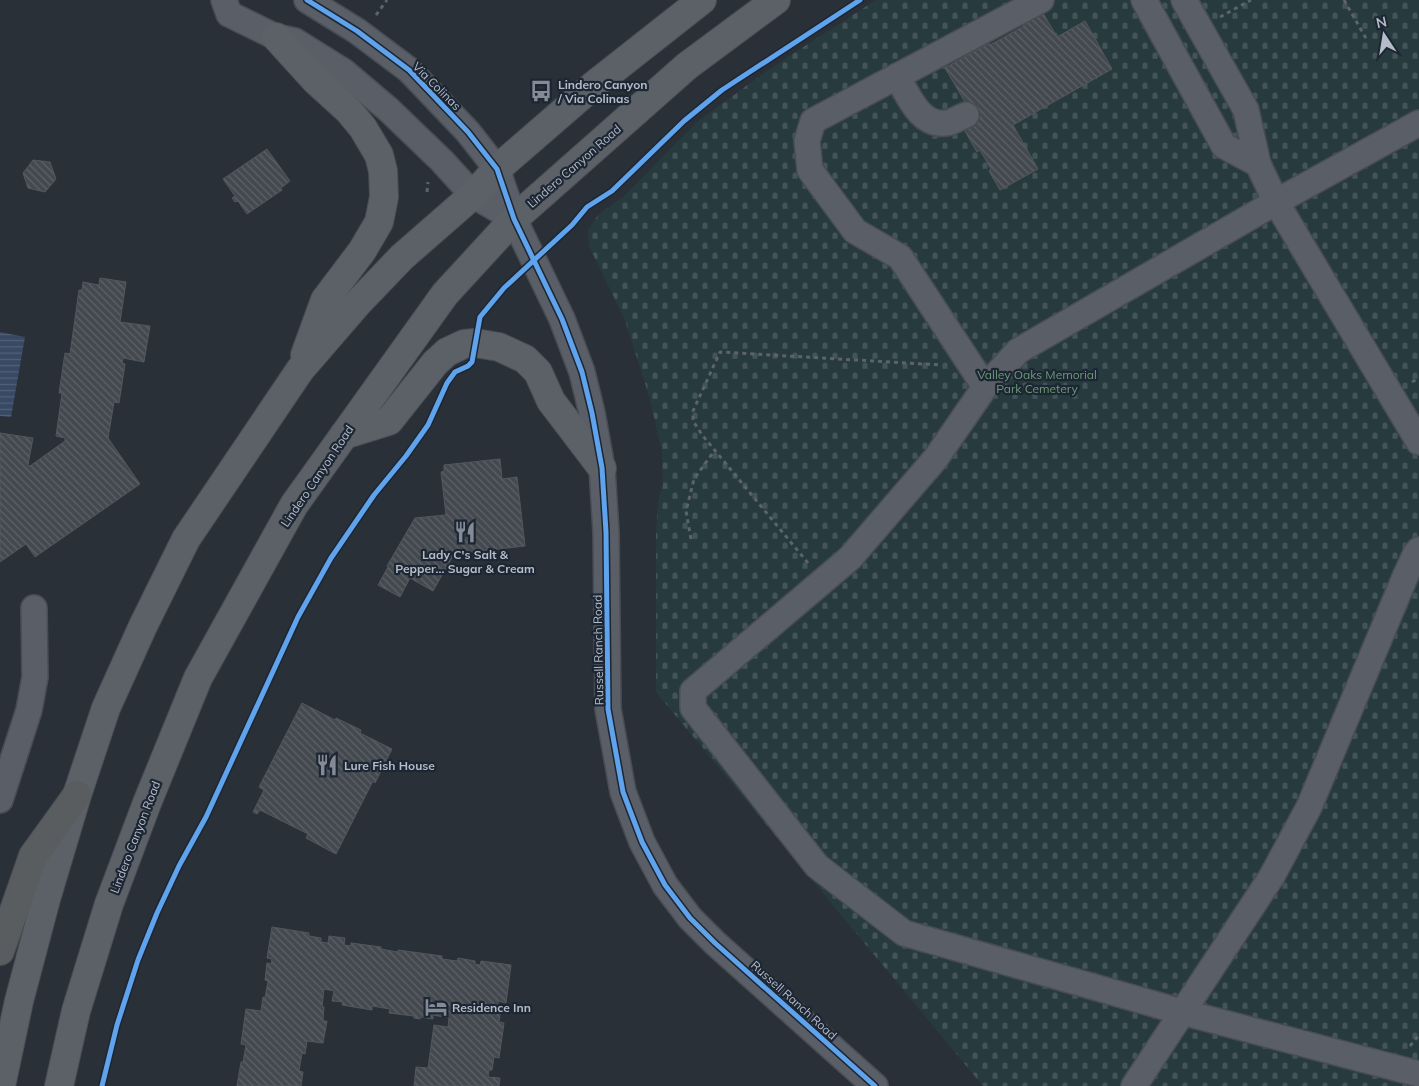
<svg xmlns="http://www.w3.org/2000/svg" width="1419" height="1086" font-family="Mulish,sans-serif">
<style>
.cemetery{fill:url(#cemetery-stones)}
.water{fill:url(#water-rules)}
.building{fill:url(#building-back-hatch);stroke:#52575f}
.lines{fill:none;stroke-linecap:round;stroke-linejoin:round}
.minor-casing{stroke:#484c53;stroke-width:28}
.major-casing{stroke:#484c55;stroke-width:30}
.highway-casing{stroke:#474c53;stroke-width:30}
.path{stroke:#5d636a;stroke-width:3;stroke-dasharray:4 4;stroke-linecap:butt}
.minor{stroke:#5a5e66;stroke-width:25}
.major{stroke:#5c6168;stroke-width:28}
.highway{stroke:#5a5d60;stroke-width:28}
.cycleway-casing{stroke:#1d2633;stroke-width:8}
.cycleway{stroke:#60a3ed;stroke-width:5}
.labels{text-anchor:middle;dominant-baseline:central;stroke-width:4.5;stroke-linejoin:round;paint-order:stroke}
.poi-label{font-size:12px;font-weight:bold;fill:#b4bcc9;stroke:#1d2633;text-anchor:start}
.street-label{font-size:12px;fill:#b4bcc9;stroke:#1d2633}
.park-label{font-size:12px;fill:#6b9a76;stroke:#1d2633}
</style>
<defs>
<pattern id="cemetery-stones" width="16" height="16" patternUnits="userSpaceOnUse" patternTransform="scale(1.25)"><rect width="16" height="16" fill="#273a3e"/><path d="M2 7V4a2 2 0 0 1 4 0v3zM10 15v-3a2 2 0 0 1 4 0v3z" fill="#445559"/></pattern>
<pattern id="water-rules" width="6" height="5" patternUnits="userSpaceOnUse" patternTransform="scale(1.25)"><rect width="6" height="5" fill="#384963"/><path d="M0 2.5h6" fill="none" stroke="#526178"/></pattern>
<pattern id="building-back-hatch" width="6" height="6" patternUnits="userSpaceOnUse" patternTransform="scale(1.25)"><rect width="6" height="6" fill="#444950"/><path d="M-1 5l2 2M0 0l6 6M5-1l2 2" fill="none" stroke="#5d6168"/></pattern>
</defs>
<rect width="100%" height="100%" fill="#2a3038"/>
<path class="cemetery" d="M 876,0 L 1419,0 L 1419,1086 L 983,1086 L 656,692 L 656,536 L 658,502 L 663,484 L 662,452 L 650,399 L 625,320 L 589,246 L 588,230 L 598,215 L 624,196 L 697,122 L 771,68 Z"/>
<path class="water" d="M 0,332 L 25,337 L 11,417 L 0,416 Z"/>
<g class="building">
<path d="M 1043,13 L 1057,37 L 1085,21 L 1112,69 L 1013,125 L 1038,169 L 1000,190 L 989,171 L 991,169 L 980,150 L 977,152 L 962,126 L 975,119 L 945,68 L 989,43 L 990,45 L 1024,26 L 1023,24 Z"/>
<path d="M 267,149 L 290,181 L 281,188 L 282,190 L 247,214 L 238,201 L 235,202 L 232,198 L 235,196 L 223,179 Z"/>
<path d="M 33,160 L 50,162 L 56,179 L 45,192 L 28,188 L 23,173 Z"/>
<path d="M 100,278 L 126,282 L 120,322 L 150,326 L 144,362 L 123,358 L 122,363 L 125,364 L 119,403 L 114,402 L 108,438 L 140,484 L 35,557 L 26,544 L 0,562 L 0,433 L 33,438 L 28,465 L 30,466 L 65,441 L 65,438 L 56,436 L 62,393 L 59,393 L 65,353 L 70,354 L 79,290 L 82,290 L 83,282 L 99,285 Z"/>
<path d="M 500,459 L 502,479 L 517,477 L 525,546 L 454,554 L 433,591 L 410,578 L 400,597 L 378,585 L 388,567 L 387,566 L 415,518 L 446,515 L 441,472 L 444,471 L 444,465 Z"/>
<path d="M 302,703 L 335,720 L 336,718 L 361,730 L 360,733 L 392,749 L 375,783 L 373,781 L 336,854 L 306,838 L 308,834 L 260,810 L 257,814 L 253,812 L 264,790 L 259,787 Z"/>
<path d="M 272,927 L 309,933 L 309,936 L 321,938 L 321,942 L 328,943 L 329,936 L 345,938 L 344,945 L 351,946 L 351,943 L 381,947 L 381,949 L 398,952 L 398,950 L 442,956 L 442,959 L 457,961 L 458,958 L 475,961 L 475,964 L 480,965 L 481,961 L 511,965 L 506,1003 L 498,1001 L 498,1007 L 501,1007 L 499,1022 L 504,1023 L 499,1058 L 494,1057 L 492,1070 L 489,1070 L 488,1077 L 500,1078 L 499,1086 L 414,1086 L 416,1067 L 428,1068 L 434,1025 L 448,1027 L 449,1018 L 433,1015 L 433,1019 L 421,1017 L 420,1019 L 414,1018 L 414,1016 L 389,1013 L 390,1009 L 372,1006 L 372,1010 L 342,1005 L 343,1002 L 332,1001 L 334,991 L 324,989 L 322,1007 L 324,1007 L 323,1021 L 327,1021 L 323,1043 L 307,1041 L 305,1054 L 302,1053 L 299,1071 L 303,1072 L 301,1086 L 237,1086 L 241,1062 L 243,1062 L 246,1045 L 241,1044 L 246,1009 L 261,1011 L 263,997 L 265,998 L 268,981 L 265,980 L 267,963 L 271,964 L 272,959 L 267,958 Z"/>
</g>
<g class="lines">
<g class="minor-casing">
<g id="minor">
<path d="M 224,0 L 229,14 L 276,37 L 295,41 L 343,71 L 389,110 L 442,161 L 473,195 L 514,219"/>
<path d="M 307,0 L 357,31 L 409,70 L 468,132 L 497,169 L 514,219 L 562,319 L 582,372 L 592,413 L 602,468 L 606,532 L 608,709 L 623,792 L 642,842 L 665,885 L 690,918 L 715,943 L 875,1086"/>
<path d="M 1144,0 L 1224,146 L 1258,164"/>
<path d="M 1184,0 L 1246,110 L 1258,164 L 1276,202 L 1419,442"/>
<path d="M 897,76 C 908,95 920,127 947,123 C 953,122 960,117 966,115"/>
<path d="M 1419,123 L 1276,202 L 1018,351 L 985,387 L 936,458 L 850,558 L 693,691 L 693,708 L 817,866 L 904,933 L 1182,1012 L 1419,1074"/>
<path d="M 985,387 L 900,257 L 855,231 L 810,170 L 807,141 L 813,121 L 1041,0"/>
<path d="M 0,800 L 29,710 L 35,677 L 34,608"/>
<path d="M 1134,1086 L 1272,876 L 1309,807 L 1405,577 L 1416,553 L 1419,550"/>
</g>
</g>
<g class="major-casing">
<g id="major">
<path d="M 276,37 L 316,81 L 349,111 L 363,128 L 379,155 L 383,171 L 384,197 L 379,222 L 362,251 L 325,300 L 305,355"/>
<path d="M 344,435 L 389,421 L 435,363 L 447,352 L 464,344 L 475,343 L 499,347 L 525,359 L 538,372 L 551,401 L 602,468"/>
<path d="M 1,1086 L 19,1001 L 46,899 L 77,795 L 106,708 L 143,626 L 186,539 L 300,370 L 357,304 L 402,257 L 473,195 L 497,169 L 594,85 L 702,0"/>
<path d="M 59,1086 L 76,1011 L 109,904 L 147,803 L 198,678 L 294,505 L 445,294 L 514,219 L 687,66 L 776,0"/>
</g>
</g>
<g class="highway-casing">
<path id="highway" d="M 0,951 L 33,856 L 77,795"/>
</g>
<g class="path">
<path d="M 1344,0 L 1367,40"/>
<path d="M 376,15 L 387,0"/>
<path d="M 1220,17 L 1251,0"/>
<path d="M 427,192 L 428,182"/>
<path d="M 1412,382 L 1419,378"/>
<path d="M 691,539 L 686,511 L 694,479 L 715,450"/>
<path d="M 808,563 L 703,436 L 693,421 L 693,411 L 720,352 L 941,365"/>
<path d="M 1410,1046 L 1419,1035"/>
</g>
<use href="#minor" class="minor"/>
<use href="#major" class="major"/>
<use href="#highway" class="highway"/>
<g class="cycleway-casing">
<g id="cycleway">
<path d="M 307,0 L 357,31 L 409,70 L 468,132 L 497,169 L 514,219 L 562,319 L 582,372 L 592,413 L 602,468 L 606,532 L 608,709 L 623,792 L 642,842 L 665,885 L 690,918 L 715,943 L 875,1086"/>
<path d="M 102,1086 L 117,1025 L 138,960 L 157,913 L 179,866 L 206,817 L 298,617 L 331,558 L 374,495 L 406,456 L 428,425 L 447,383 L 455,372 L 468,366 L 472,362 L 480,317 L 504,288 L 572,225 L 587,207 L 612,191 L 684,121 L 722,90 L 860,0"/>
</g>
</g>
<use href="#cycleway" class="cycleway"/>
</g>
<defs>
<g id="bus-bare" transform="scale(1.725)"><path d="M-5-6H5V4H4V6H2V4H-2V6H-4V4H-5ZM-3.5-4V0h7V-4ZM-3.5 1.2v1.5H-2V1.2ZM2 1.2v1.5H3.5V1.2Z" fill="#848b96" stroke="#1d2633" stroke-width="2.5" paint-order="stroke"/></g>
<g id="restaurant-bare" transform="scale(1.725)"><path d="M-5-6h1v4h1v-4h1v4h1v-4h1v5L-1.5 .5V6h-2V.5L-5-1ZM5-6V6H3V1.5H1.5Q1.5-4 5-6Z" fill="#848b96" stroke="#1d2633" stroke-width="2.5" paint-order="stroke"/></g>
<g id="hotel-bare" transform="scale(1.725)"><path d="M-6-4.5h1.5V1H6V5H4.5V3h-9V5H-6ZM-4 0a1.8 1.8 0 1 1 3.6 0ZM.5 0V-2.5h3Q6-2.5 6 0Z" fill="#848b96" stroke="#1d2633" stroke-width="2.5" paint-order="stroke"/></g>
</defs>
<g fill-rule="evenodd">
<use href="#bus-bare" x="541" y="91"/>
<use href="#restaurant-bare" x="465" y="532"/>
<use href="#restaurant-bare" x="327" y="765"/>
<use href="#hotel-bare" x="436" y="1007"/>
</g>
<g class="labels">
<g class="poi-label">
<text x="558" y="84">Lindero Canyon<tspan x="558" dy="14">/ Via Colinas</tspan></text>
<text x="465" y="554" text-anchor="middle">Lady C's Salt &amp;<tspan x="465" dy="14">Pepper... Sugar &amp; Cream</tspan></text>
<text x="344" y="765">Lure Fish House</text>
<text x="452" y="1007">Residence Inn</text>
</g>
<g class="street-label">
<text transform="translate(437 86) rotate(45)">Via Colinas</text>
<text transform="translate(574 166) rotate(-41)">Lindero Canyon Road</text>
<text transform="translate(317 476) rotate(-56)">Lindero Canyon Road</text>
<text transform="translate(598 650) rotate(-91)">Russell Ranch Road</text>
<text transform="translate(135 837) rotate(-69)">Lindero Canyon Road</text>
<text transform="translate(794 1000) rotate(42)">Russell Ranch Road</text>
</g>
<g class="park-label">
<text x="1037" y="374">Valley Oaks Memorial<tspan x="1037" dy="14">Park Cemetery</tspan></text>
</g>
</g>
<g transform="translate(1384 35) rotate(348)" stroke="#1d2633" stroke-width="4" paint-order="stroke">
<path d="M0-4L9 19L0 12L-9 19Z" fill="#b4bcc9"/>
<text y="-8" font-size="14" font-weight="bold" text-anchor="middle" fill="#b4bcc9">N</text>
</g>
</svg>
